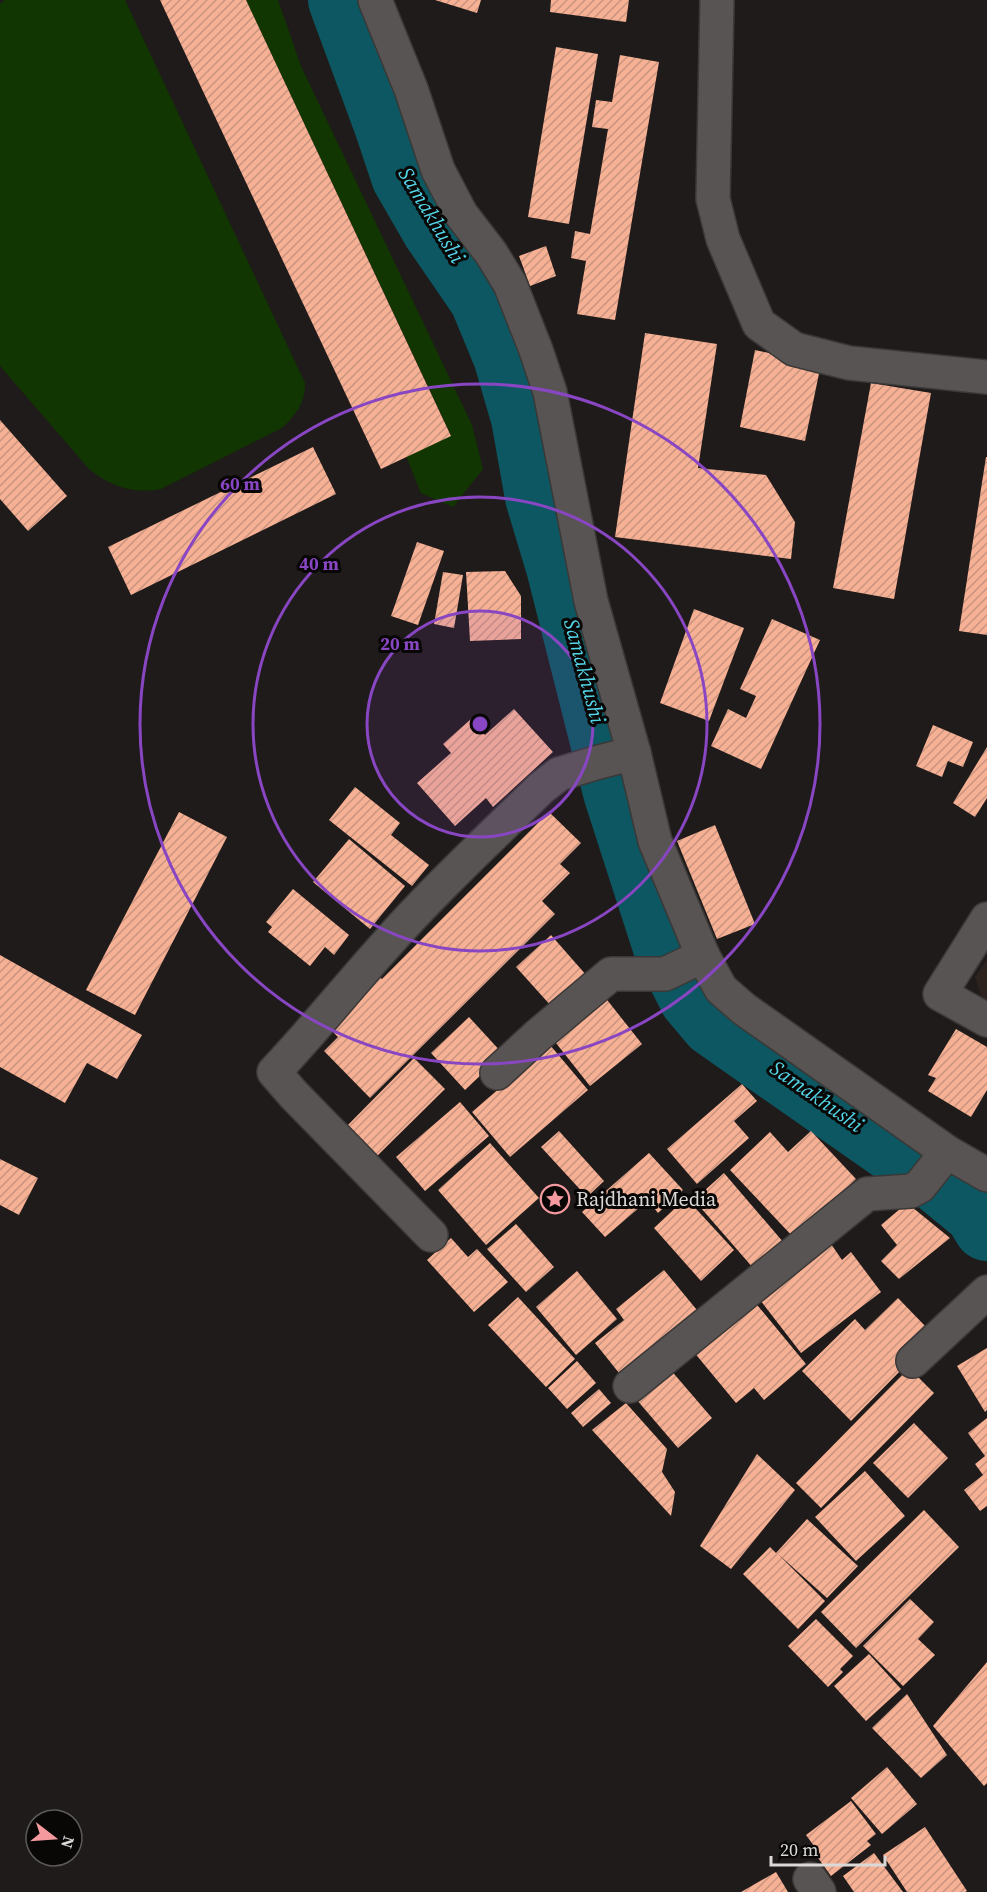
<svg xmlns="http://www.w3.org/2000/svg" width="987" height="1892" font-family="'Source Serif 4',serif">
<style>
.built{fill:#2c231f}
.green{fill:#113601}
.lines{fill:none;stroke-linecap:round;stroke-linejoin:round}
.river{stroke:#0c5761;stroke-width:68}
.building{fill:url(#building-hatch)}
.minor-casing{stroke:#3b3938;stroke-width:36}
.minor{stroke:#585453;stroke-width:33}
.ring{fill:none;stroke:#8946c3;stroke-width:3}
.labels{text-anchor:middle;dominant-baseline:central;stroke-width:6;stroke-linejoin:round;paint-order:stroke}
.poi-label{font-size:20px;fill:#dbd9d8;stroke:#080706;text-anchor:start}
.water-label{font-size:21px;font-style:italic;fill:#53d5e8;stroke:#080706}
.centre{fill:#8946c3;stroke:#080706;stroke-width:3}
.ring-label{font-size:18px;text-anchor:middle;font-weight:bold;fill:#8946c3;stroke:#080706;stroke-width:6;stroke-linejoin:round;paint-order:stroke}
</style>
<defs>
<pattern id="building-hatch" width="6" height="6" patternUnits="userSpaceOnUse" patternTransform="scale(1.5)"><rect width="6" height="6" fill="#f6b094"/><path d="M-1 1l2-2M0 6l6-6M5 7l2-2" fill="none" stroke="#c9947f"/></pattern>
</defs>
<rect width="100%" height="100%" fill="#1f1b1a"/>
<path class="built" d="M 987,960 L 987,1004 L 983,1002 L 975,977 Z"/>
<g class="green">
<path d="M 5,0 L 125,0 L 305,383 C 305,403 296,415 282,428 L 161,489 C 133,494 111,487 89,469 L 0,366 L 0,4 Z"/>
<path d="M 246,0 L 278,0 L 301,66 L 472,425 L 483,469 L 453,507 L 421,493 L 406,456 L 451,435 Z"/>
</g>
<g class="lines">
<path class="river" d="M 342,0 L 388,125 L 405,176 L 435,228 L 483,298 L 507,356 L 525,418 L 539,497 L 560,567 L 617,792 L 667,947 L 693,998 L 714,1023 L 940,1181 L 978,1212 L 987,1227"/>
</g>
<g class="building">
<path d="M 160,0 L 246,0 L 451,436 L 381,469 Z"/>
<path d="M 435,0 L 481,0 L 477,13 Z"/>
<path d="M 551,0 L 629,0 L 626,22 L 550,12 Z"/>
<path d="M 556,47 L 598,54 L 569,224 L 528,217 Z"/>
<path d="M 620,55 L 659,62 L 615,320 L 577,314 L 586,261 L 571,258 L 575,231 L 590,234 L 608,129 L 592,127 L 596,100 L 612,102 Z"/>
<path d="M 546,246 L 556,276 L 530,286 L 519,256 Z"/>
<path d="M 645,333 L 717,344 L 698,468 L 766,475 L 795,522 L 791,559 L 615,537 Z"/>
<path d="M 755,350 L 821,364 L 805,441 L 740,427 Z"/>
<path d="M 871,383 L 931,393 L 894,599 L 833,588 Z"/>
<path d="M 0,420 L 67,496 L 28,531 L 0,499 Z"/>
<path d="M 313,447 L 336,494 L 131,595 L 108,547 Z"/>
<path d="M 986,457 L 987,457 L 987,635 L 959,631 Z"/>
<path d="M 417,542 L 444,551 L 418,625 L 391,616 Z"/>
<path d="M 505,571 L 521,596 L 521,639 L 470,641 L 466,572 Z"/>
<path d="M 443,572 L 463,575 L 454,628 L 434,624 Z"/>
<path d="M 694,609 L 744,628 L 709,721 L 660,703 Z"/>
<path d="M 772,619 L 820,640 L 761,769 L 711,746 L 728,709 L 746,718 L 756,696 L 740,689 Z"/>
<path d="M 514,709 L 553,752 L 493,807 L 486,798 L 455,826 L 417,783 L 451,753 L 443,744 L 471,719 L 485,735 Z"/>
<path d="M 933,725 L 973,742 L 963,767 L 948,761 L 942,777 L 916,766 Z"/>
<path d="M 987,747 L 987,798 L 975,817 L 953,803 Z"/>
<path d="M 355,787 L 400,823 L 391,835 L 429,865 L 412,886 L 329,820 Z"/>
<path d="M 179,812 L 227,837 L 135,1015 L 86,990 Z"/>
<path d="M 549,812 L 581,843 L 560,864 L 570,873 L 542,901 L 555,914 L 370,1098 L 324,1051 L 338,1037 L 328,1027 L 379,977 L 382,979 Z"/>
<path d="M 715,825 L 755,924 L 717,939 L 677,841 Z"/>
<path d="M 349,839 L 405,886 L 370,929 L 313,882 Z"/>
<path d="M 293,889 L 349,935 L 334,955 L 325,947 L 310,966 L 268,932 L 272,927 L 266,922 Z"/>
<path d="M 551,935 L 587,976 L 552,1007 L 516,967 Z"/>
<path d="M 0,955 L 142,1035 L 117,1079 L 87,1063 L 65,1103 L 0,1067 Z"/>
<path d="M 604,996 L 642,1044 L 590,1086 L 552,1038 Z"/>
<path d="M 469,1017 L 503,1054 L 465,1090 L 431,1053 Z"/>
<path d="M 956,1029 L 987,1047 L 987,1090 L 971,1117 L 928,1091 L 936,1078 L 928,1075 Z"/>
<path d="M 550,1045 L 588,1090 L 510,1157 L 472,1112 Z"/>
<path d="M 414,1058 L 445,1089 L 372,1161 L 342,1131 Z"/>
<path d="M 742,1084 L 757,1101 L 734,1121 L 749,1138 L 697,1184 L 667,1149 Z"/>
<path d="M 460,1102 L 489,1136 L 425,1191 L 396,1157 Z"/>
<path d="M 559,1131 L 604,1181 L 587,1197 L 541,1147 Z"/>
<path d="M 811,1131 L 856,1179 L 795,1239 L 730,1170 L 770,1132 L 788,1152 Z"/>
<path d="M 490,1143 L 539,1198 L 486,1245 L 438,1190 Z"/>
<path d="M 649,1153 L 683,1190 L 658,1213 L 648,1200 L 605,1237 L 582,1212 Z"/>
<path d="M 0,1159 L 38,1178 L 19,1215 L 0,1205 Z"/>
<path d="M 724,1173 L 784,1243 L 754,1269 L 694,1200 Z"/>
<path d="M 686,1198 L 734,1250 L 701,1281 L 654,1228 Z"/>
<path d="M 907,1203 L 950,1238 L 899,1279 L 881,1261 L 897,1245 L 881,1225 Z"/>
<path d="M 516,1224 L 554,1267 L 526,1292 L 487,1249 Z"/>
<path d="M 451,1238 L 468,1257 L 477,1249 L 508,1282 L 474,1312 L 427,1260 Z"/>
<path d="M 829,1241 L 842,1260 L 851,1252 L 881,1292 L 801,1353 L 757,1296 Z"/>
<path d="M 664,1270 L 701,1315 L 623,1378 L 595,1343 L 624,1320 L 616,1309 Z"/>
<path d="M 577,1271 L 617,1319 L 576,1355 L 536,1307 Z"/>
<path d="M 518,1297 L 575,1359 L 546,1387 L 488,1325 Z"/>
<path d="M 898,1298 L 927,1328 L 895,1360 L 903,1368 L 851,1421 L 802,1371 L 855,1319 L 865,1330 Z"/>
<path d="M 753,1300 L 806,1364 L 764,1400 L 754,1388 L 736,1403 L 693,1351 Z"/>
<path d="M 987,1348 L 987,1410 L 985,1412 L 957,1366 Z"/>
<path d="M 577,1361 L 596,1383 L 567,1409 L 548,1388 Z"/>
<path d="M 669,1368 L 712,1418 L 678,1448 L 636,1399 Z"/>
<path d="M 909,1368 L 934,1393 L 821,1508 L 796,1483 Z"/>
<path d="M 599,1389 L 611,1403 L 583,1427 L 571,1413 Z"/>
<path d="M 626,1403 L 667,1449 L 662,1472 L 675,1492 L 671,1516 L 592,1430 Z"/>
<path d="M 987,1418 L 987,1506 L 980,1511 L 964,1490 L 983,1475 L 975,1464 L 985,1456 L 968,1433 Z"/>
<path d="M 914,1423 L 948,1458 L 908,1498 L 873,1463 Z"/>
<path d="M 757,1454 L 795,1490 L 731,1569 L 700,1546 Z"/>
<path d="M 865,1471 L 905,1516 L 856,1561 L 815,1517 Z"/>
<path d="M 924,1510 L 959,1547 L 856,1648 L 821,1612 Z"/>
<path d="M 807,1519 L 858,1566 L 827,1598 L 778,1554 L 825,1601 L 798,1629 L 743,1574 L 770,1547 L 776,1553 Z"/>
<path d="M 910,1599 L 934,1622 L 918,1639 L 935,1655 L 903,1686 L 863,1646 Z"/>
<path d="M 816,1619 L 853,1656 L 840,1669 L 843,1672 L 828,1687 L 788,1646 Z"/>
<path d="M 869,1654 L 901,1689 L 866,1721 L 834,1686 Z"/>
<path d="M 987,1662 L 987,1783 L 984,1786 L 933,1726 Z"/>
<path d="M 907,1694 L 947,1755 L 921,1778 L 872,1728 Z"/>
<path d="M 887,1767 L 917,1804 L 882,1834 L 851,1798 Z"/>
<path d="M 851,1801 L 876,1834 L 867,1841 L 871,1845 L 831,1876 L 816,1855 L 819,1853 L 806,1835 Z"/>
<path d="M 925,1827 L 967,1891 L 965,1892 L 907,1892 L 883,1855 Z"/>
<path d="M 874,1853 L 903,1892 L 854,1892 L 843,1876 Z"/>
<path d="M 776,1872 L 788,1892 L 741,1892 Z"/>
</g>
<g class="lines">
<g class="minor-casing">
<g id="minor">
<path d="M 375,0 L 411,89 L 438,170 L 461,214 L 491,253 L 510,284 L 536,350 L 550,392 L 591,601 L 634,753 L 655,841 L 703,956 L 721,989 L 744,1009 L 947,1152 L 987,1175"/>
<path d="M 717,0 L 713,199 L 723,239 L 759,324 L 794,349 L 849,363 L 987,377"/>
<path d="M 987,919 L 940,994 L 987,1020"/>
<path d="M 497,1073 L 537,1036 L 611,974 L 665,974 L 703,956"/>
<path d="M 431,1235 L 294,1095 L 274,1072 C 312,1032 346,989 383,948 C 432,892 487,841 541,788 L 559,774 L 599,762 L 634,753"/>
<path d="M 913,1361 L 987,1292"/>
<path d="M 630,1386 L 867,1194 L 911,1191 L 920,1186 L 947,1152"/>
<path d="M 810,1879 L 819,1892"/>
</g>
</g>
<use href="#minor" class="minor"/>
</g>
<circle cx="480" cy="724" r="113" fill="#8946c3" fill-opacity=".12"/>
<g class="ring">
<circle cx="480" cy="724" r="113"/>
<circle cx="480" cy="724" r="227"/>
<circle cx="480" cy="724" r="340"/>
</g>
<defs>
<g id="sight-ring" transform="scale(1.5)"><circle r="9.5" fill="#080706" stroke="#f49a9f" stroke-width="1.5"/><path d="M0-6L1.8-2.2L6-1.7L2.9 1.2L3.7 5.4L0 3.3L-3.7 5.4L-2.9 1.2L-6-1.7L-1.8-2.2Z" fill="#f49a9f"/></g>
</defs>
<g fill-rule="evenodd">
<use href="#sight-ring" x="555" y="1199"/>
</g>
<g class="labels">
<g class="poi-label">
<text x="576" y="1199">Rajdhani Media</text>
</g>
<g class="water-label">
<text transform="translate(432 215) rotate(59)">Samakhushi</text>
<text transform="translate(585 671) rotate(75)">Samakhushi</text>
<text transform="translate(817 1096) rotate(35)">Samakhushi</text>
</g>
</g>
<circle cx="480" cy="724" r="9" class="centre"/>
<g class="ring-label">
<text x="240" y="490">60 m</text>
<text x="319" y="570">40 m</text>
<text x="400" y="650">20 m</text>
</g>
<g transform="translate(54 1838) rotate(107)"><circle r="28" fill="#080706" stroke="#5c5b5a" stroke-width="1.5"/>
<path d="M0-4.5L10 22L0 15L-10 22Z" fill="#f49a9f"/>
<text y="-9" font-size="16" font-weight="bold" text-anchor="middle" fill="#dbd9d8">N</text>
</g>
<path d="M771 1856v9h114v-9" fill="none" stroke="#dbd9d8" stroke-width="3"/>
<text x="780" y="1856" font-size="18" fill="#dbd9d8" stroke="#080706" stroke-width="4.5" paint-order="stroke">20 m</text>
</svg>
